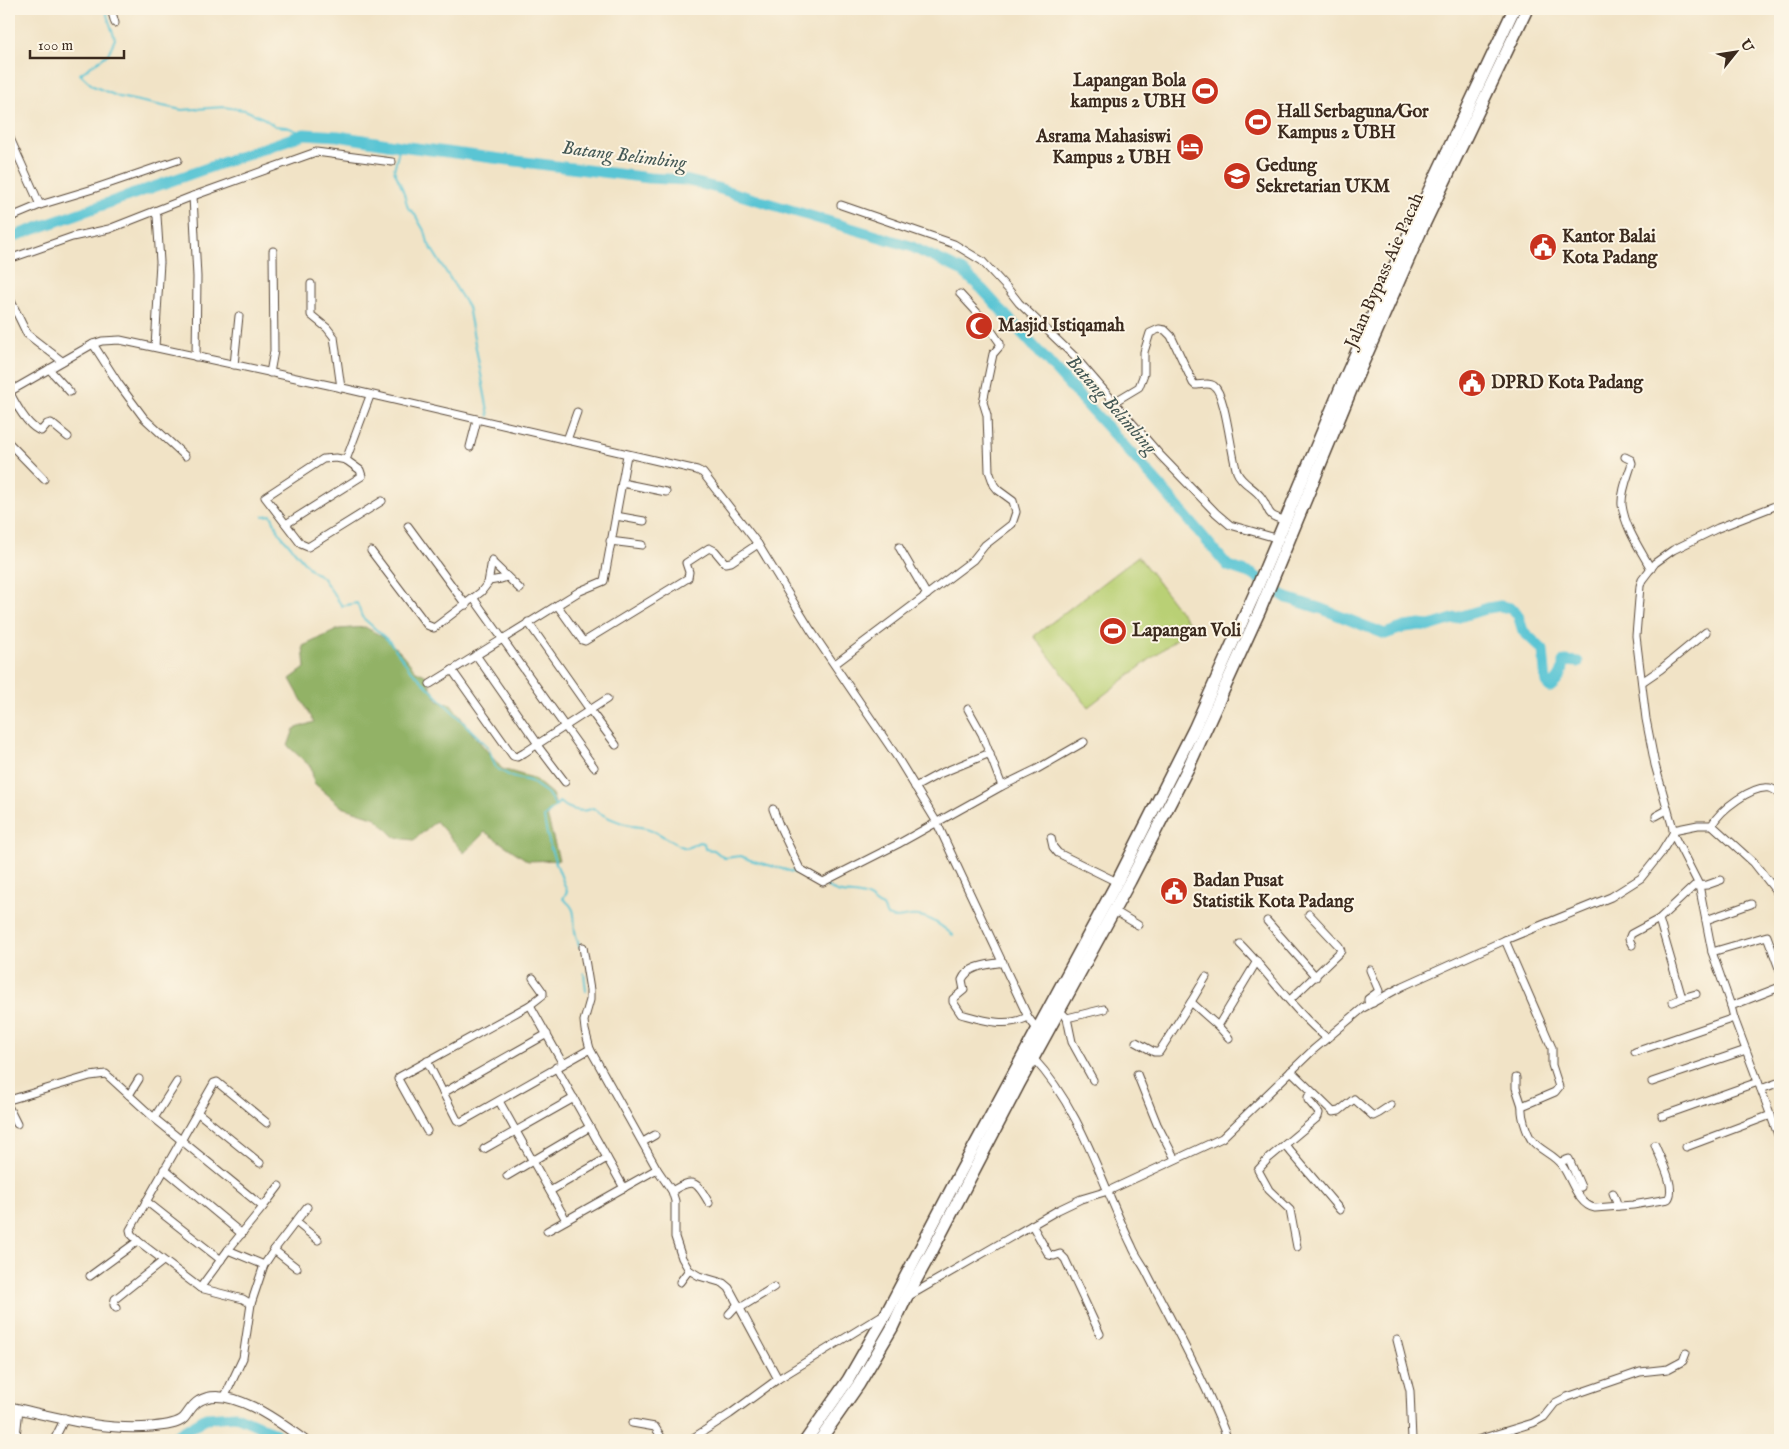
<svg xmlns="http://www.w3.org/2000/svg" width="1789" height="1449" font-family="'IM FELL English',serif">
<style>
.green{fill:#b9d075;stroke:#7a7d4a}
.forest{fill:#92b266;stroke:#666e42}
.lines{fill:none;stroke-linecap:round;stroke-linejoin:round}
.stream{stroke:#5ac5d4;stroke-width:2}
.river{stroke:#5ac5d4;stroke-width:11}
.minor-casing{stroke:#564637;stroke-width:9}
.tertiary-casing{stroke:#564637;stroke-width:11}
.trunk-casing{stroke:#564637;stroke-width:14}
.minor{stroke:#fff;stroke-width:7}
.tertiary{stroke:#fff;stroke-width:9}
.trunk{stroke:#fff;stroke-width:11}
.labels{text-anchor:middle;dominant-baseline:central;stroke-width:4;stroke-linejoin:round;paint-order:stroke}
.poi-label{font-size:18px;font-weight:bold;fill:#3b2a1e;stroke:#fcf5e5;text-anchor:start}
.street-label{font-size:18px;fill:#3b2a1e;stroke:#fcf5e5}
.water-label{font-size:19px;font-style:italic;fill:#445855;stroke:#fcf5e5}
</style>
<rect width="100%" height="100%" fill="#fcf5e5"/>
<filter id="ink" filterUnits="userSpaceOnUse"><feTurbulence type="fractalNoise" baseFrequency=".02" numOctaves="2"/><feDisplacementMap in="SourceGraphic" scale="10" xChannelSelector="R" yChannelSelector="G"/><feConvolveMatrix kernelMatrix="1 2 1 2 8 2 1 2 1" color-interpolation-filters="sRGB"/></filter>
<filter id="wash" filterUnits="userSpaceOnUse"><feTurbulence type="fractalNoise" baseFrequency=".0096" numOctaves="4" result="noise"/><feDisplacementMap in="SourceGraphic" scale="20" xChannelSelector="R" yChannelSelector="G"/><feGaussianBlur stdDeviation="1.12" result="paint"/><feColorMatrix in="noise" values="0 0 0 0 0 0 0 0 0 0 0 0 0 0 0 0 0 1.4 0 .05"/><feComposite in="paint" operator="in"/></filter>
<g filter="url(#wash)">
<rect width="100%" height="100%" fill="#f1e3c6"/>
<path class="green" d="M 1138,556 L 1192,627 L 1088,707 L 1034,636 Z"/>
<path class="forest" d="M 365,627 L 388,640 L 401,653 L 416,671 L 425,675 L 438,701 L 451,704 L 472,733 L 502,769 L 533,778 L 552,794 L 556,806 L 547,815 L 559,860 L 528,861 L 485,832 L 464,853 L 436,821 L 414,840 L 396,838 L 376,818 L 342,807 L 314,783 L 311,767 L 288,746 L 294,729 L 314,722 L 290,679 L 305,668 L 303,646 L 339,629 Z"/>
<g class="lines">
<g class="stream">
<path d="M 105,9 L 115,39 L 108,54 L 80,74 L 93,86 L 119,97 L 182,110 L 223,107 L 245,110 L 263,118 L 275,126 L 287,127 L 304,134"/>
<path d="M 400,146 L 394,170 L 403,190 L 408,208 L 414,213 L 426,234 L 428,243 L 468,307 L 489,416"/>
<path d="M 264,516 L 271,515 L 280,534 L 311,570 L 322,577 L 342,606 L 357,603 L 362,617 L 390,642 L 409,668 L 488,747 L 496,768 L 512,777 L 530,781 L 547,793 L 556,806 L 559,802 C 568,809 582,814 593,808 C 602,816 620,823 633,826 C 638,827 644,827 649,829 C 663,834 673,845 687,848 L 699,842 L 704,843 L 705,849 L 714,850 L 724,858 L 741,856 L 750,860 L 804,875"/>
<path d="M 556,806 L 544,817 C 547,843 557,866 567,891 L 563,899 C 578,909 573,917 575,931 C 576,937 578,942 580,947"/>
<path d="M 824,883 C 837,899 853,890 869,898 C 875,901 876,905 883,907 L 887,916 C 896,920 901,917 910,916 C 928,914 940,925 953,935"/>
<path d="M 584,973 L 586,991"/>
</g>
<g class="river">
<path d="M 9,238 L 304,134 L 338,136 L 400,146 L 649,178 L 685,180 L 717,188 L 910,246 L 961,270 L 982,289 L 1155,480 L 1228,566 L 1252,574 L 1287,598 L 1322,609 L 1385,634 L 1405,627 L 1420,625 L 1430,626 L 1488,608 L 1500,606 L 1510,608 L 1518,615 L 1523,631 L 1543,650 L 1546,683 L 1550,687 C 1558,681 1564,674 1563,663 L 1565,661 L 1578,662"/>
<path d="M 169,1440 L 206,1418 L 236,1416 L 275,1433 L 280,1440"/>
</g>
</g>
</g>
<g filter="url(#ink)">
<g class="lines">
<g class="minor-casing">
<g id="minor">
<path d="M 111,9 L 115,23"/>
<path d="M 9,136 L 40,205"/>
<path d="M 193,196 L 197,277 L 196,357"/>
<path d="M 841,205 L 954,244 L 982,261 L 1008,289 L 1019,303 L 1075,357 L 1160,455 L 1216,513 L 1230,525 L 1276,538"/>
<path d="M 154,212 L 157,216 L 160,262 L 155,347"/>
<path d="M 9,218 L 40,205 L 93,189 L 178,160"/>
<path d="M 9,259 L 72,237 L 109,229 L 193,196 L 316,152 L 392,162"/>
<path d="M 311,284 L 311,315 L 327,328 L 334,337 L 341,388"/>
<path d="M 9,297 L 27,334 L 62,361"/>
<path d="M 93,344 L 118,383 L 144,418 L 185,456"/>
<path d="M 234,365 L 239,316"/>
<path d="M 49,369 L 70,392"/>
<path d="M 270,373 L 274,351 L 273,251"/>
<path d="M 9,391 C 15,403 28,428 41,431 L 47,424 L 51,423 L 68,437"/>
<path d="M 9,392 L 93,344 L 102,341 L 120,340 L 347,389 L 697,470 L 703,473 L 758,544 L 810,629 L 897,757 L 936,821 L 1028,1017 L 1037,1029"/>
<path d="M 1114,402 L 1139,387 L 1144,374 L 1144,352 L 1150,333 L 1159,329 L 1165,330 L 1171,336 L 1193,383 L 1195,385 C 1201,385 1209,382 1214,386 C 1226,395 1231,455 1237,472 C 1241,483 1255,488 1261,497 C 1271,510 1264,515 1284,520"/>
<path d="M 567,440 L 577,412"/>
<path d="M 9,443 L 44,479"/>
<path d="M 470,447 L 477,420"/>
<path d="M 1625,457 L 1631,460 L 1632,463 C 1628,476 1621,492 1622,505 C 1625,528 1640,549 1651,569"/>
<path d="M 346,460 L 336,458 L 323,459 L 265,497 L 301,544 L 308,547 L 382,501"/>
<path d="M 622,483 L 666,492"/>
<path d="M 616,516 L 644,521"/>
<path d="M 286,524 L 362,476 L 360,470 L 346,460 L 370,396"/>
<path d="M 408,526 L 466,605"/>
<path d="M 610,541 L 642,545"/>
<path d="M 899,547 L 927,595"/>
<path d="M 371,551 L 427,625 L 434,628 L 481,592 L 488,583 L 492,560"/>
<path d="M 492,562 L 520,589"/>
<path d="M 489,581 L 501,579 L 507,577"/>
<path d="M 474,599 L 594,767"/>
<path d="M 557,605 L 582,640 L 585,641 L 688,578 L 689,572 L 686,563 L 709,548 L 715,551 L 725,563 L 731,562 L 758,544"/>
<path d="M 476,655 L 538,744"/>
<path d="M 835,664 L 973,560 L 985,545 L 1012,524 L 1016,512 L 1013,501 L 998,490 L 994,485 L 989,471 L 987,415 L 983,402 L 993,354 L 1000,346 L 1000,343 L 984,320 L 960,294"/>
<path d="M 452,670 L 513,756 L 517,757 L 524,753 L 590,710 L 528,622"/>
<path d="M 1642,682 L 1661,669 L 1706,632"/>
<path d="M 430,684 L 580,591 L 604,581 L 627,455"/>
<path d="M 607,699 L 590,710 L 616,745"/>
<path d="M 537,745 L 565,782"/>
<path d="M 1002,786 L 1037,769 L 1084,742"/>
<path d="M 915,787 L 939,774 L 990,753"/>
<path d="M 773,809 L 779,825 L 800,869 L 823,882 L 898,844 L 1002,786 L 982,734 L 968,709"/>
<path d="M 1656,816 L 1667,810"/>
<path d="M 1712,825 C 1720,810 1752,785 1770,788 C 1774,789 1777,792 1780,794"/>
<path d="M 1673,830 L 1698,825 L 1712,825 L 1754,863 L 1780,896"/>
<path d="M 1673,834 L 1699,885 L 1712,952 L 1731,1006"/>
<path d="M 1051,838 L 1053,847 L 1058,853 L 1117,882"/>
<path d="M 1113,910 L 1138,925"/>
<path d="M 1706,920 L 1751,904"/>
<path d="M 1267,921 L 1316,977"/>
<path d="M 1505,940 L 1552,1048 L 1552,1065 L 1559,1087 L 1555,1092 L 1522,1106 C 1521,1115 1526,1131 1531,1139 C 1539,1151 1555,1154 1563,1167 C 1572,1180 1578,1205 1595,1208 L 1633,1205 L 1668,1199 C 1677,1188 1660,1158 1655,1145"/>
<path d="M 1240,944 C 1270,974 1294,1012 1327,1038"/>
<path d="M 1632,945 L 1629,939 L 1631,934 L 1659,919"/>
<path d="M 583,947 L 590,990 L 590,1000 L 584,1021 L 585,1030 L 590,1049"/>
<path d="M 1712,952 L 1767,936 L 1780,971"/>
<path d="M 1003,962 C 989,965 968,965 962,980 L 964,990 L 953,999 L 953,1002 L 961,1014 C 983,1020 1006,1028 1028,1017"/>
<path d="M 1370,970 L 1379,991 L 1368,999 L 1368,1001 L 1373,1003"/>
<path d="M 1780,987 L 1731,1006 L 1734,1018 L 1780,1140"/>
<path d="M 1696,994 L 1682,998 L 1659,919 L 1694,886 L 1707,885 L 1721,880"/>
<path d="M 1290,1000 L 1341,951 L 1339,946 L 1309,914"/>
<path d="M 1191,1002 L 1206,977"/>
<path d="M 1673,1002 L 1682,998"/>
<path d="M 530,1005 L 563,1064"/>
<path d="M 1059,1010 L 1067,1018 L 1072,1042 L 1093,1080"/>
<path d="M 1067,1018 L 1104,1009"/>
<path d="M 1218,1026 L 1229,1038"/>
<path d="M 1136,1042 L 1154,1052 L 1159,1052 L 1191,1002 L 1218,1026 L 1257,961"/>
<path d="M 1635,1052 L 1734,1018"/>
<path d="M 1033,1058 C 1082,1110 1101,1183 1132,1246 C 1135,1254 1141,1262 1145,1269 C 1174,1326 1205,1381 1228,1440"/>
<path d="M 427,1061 L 457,1120 L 461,1122 L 590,1049 L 657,1169 L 672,1191 L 675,1201 L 675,1237 L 682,1258 L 689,1270 L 699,1276 L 723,1283 L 729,1288 L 778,1379"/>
<path d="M 556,1067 L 624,1188"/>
<path d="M 1291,1071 L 1333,1112 L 1339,1111 L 1354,1099 L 1373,1116 L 1379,1113 L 1391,1105"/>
<path d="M 1137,1074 L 1157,1124 L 1175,1159"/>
<path d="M 1516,1078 L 1516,1088 L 1522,1106"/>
<path d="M 1652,1082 L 1746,1050"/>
<path d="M 1761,1089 L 1780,1082"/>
<path d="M 443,1093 L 547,1034"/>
<path d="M 129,1095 L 139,1079"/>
<path d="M 9,1100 L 90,1076 L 106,1074 L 154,1118 L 263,1207 L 228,1250 L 200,1288"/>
<path d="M 499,1101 L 566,1220"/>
<path d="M 9,1108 L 17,1124"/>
<path d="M 197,1112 L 260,1163"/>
<path d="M 1662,1116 L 1758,1082"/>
<path d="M 154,1118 L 177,1082"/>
<path d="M 427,1131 L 398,1079 L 399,1077 L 530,1005 L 543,995 L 543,992 L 533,978"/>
<path d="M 643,1142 L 655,1135"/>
<path d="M 1285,1145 L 1340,1210"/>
<path d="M 1686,1147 L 1771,1115"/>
<path d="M 484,1149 L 574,1098"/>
<path d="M 1560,1162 L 1569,1159 L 1581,1187"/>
<path d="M 164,1169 L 242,1234"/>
<path d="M 507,1176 L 590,1127"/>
<path d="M 550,1191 L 607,1158"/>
<path d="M 672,1191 C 694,1177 697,1182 709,1203"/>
<path d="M 1613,1193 L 1618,1206"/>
<path d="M 146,1201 L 221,1260"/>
<path d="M 263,1207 L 279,1186"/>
<path d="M 296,1222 L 318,1240"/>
<path d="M 1032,1225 L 1049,1255 L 1054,1256 L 1060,1254 L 1065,1259 L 1100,1334"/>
<path d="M 547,1231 L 657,1169"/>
<path d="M 1297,1247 L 1290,1210 L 1269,1190 L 1258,1170 L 1269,1158 L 1318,1117 L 1319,1113 L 1308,1100 L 1308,1097 L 1312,1093"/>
<path d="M 228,1250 L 264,1265"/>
<path d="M 274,1250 L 297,1268"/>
<path d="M 90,1276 L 138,1241"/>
<path d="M 680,1282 L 689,1270"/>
<path d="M 909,1296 L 1058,1210 L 1081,1199 L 1108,1191 L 1222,1138 L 1313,1050 L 1363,1008 L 1403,986 L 1505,940 L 1611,897 L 1641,878 L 1661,853 L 1674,832 L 1655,765 L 1646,719 L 1636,636 L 1640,586 L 1642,580 L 1655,563 L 1673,550 L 1718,528 L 1780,504"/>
<path d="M 251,1304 L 264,1265 L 274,1250 L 307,1207"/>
<path d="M 116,1308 L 114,1305 L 115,1299 L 163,1261"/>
<path d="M 740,1308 L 774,1287"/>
<path d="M 729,1314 L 738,1304"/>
<path d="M 1397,1340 L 1410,1391 L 1412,1440"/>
<path d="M 225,1396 L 243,1358 L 251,1304 L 243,1299 L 200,1288 L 138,1241 L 131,1234 L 130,1230 L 214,1083 L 217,1082 L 267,1123"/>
<path d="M 632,1423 L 655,1427 L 663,1440"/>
<path d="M 16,1436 L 19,1409"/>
<path d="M 54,1440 L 65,1418"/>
<path d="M 690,1440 L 730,1414 L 778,1379 L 884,1314"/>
<path d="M 1477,1440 L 1533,1423 L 1544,1417 L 1555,1403 L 1567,1397 L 1640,1372 L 1668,1369 L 1683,1361 L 1686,1353"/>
</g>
</g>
<g class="tertiary-casing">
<path id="tertiary" d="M 9,1407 C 56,1417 103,1431 151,1427 C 161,1426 177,1425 184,1418 C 189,1412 192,1405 199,1401 C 228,1383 281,1423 304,1440"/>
</g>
<g class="trunk-casing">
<g id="trunk">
<path d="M 806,1440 L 848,1380 L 887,1312 L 954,1184 L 1117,882 L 1194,729 L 1254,595 L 1342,385 L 1411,229 L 1514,9"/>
<path d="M 820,1440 L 859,1384 L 892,1328 L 906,1298 L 933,1249 L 1019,1084 L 1130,881 L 1188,768 L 1260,610 L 1351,390 L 1420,233 L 1527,9"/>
</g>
</g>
<use href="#minor" class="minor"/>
<use href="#tertiary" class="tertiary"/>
<use href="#trunk" class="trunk"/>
</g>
</g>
<defs>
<g id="stadium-disc" transform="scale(1.4375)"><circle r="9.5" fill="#c8321e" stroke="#fcf5e5"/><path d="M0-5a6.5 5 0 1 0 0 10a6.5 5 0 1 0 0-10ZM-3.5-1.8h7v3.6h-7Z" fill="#fff"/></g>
<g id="hotel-disc" transform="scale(1.4375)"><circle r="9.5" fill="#c8321e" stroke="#fcf5e5"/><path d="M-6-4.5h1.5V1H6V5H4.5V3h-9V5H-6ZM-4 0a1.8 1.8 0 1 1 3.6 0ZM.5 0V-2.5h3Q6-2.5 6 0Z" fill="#fff"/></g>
<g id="university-disc" transform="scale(1.4375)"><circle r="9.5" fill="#c8321e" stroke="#fcf5e5"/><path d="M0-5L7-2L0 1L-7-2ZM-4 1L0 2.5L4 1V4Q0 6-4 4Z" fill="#fff"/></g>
<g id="civic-disc" transform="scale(1.4375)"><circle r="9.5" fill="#c8321e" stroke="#fcf5e5"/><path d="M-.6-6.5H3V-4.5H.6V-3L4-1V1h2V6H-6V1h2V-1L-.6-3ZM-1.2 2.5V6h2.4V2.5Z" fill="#fff"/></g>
<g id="mosque-disc" transform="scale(1.4375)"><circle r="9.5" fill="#c8321e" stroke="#fcf5e5"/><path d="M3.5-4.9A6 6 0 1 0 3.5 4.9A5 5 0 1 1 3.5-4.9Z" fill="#fff"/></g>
</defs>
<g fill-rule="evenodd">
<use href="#stadium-disc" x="1205" y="91"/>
<use href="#stadium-disc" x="1258" y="122"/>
<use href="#hotel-disc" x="1190" y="147"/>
<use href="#university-disc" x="1237" y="176"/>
<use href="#civic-disc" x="1543" y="247"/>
<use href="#mosque-disc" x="979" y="326"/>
<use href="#civic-disc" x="1472" y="383"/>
<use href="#stadium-disc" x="1113" y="631"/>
<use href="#civic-disc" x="1174" y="891"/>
</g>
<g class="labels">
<g class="poi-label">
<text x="1186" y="81" text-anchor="end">Lapangan Bola<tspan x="1186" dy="21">kampus 2 UBH</tspan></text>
<text x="1277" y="112">Hall Serbaguna/Gor<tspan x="1277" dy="21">Kampus 2 UBH</tspan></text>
<text x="1171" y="137" text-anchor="end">Asrama Mahasiswi<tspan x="1171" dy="21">Kampus 2 UBH</tspan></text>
<text x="1256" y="166">Gedung<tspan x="1256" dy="21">Sekretarian UKM</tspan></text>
<text x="1562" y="237">Kantor Balai<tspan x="1562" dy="21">Kota Padang</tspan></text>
<text x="998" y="326">Masjid Istiqamah</text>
<text x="1491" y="383">DPRD Kota Padang</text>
<text x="1132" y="631">Lapangan Voli</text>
<text x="1193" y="881">Badan Pusat<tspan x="1193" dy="21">Statistik Kota Padang</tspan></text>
</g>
<g class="street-label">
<text transform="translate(1385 271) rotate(-66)">Jalan Bypass Aie Pacah</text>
</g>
<g class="water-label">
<text transform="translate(624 156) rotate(7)">Batang Belimbing</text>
<text transform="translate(1111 405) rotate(48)">Batang Belimbing</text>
</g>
</g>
<rect width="1789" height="1449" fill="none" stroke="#fcf5e5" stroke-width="30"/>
<g transform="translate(1736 52) rotate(60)" stroke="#fcf5e5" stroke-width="4" paint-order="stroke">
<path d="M0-4L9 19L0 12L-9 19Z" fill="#3b2a1e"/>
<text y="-8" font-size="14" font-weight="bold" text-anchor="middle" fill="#3b2a1e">U</text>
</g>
<path d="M30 50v8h94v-8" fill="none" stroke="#3b2a1e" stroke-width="2.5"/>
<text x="38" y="50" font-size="15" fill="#3b2a1e" stroke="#fcf5e5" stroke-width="4" paint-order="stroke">100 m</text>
</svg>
